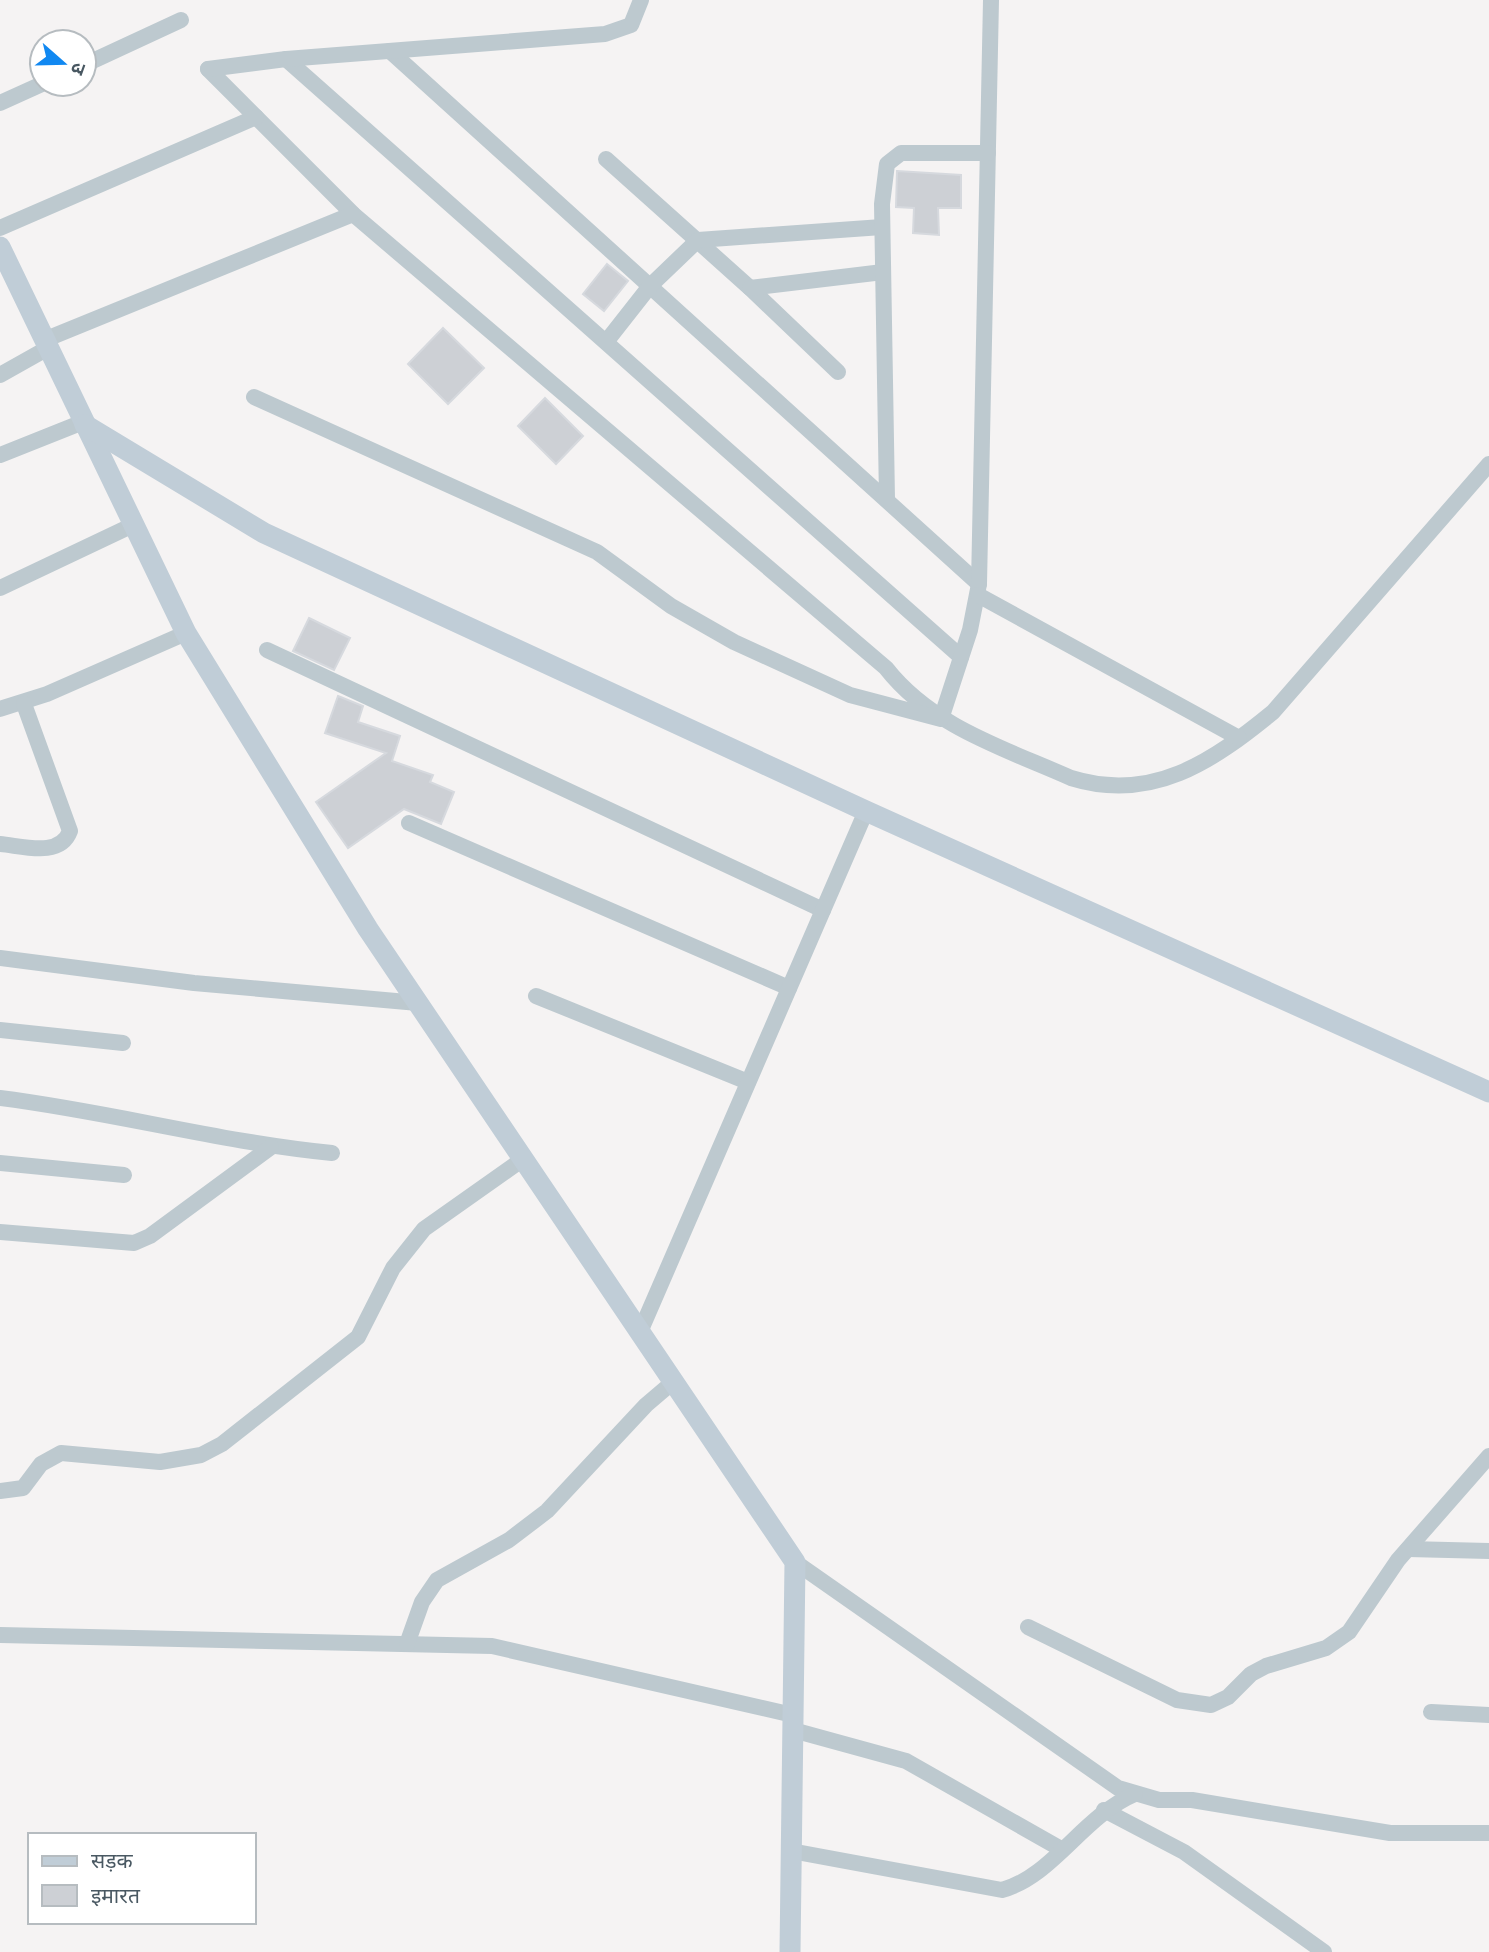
<svg xmlns="http://www.w3.org/2000/svg" width="1489" height="1952" font-family="'Titillium Web','Noto Sans Devanagari',sans-serif">
<style>
.building{fill:#cdd0d5;stroke:#d6d9de;stroke-width:2}
.lines{fill:none;stroke-linecap:round;stroke-linejoin:round}
.street{stroke:#bdc9cf;stroke-width:16}
.secondary{stroke:#c0cdd7;stroke-width:21}
</style>
<rect width="100%" height="100%" fill="#f5f3f3"/>
<g class="building">
<path d="M 897,171 L 961,175 L 961,208 L 938,208 L 939,235 L 913,233 L 914,208 L 896,207 Z"/>
<path d="M 607,264 L 628,281 L 604,311 L 583,294 Z"/>
<path d="M 443,328 L 484,368 L 448,404 L 408,364 Z"/>
<path d="M 545,398 L 583,436 L 556,464 L 518,426 Z"/>
<path d="M 309,618 L 350,638 L 334,670 L 293,651 Z"/>
<path d="M 338,696 L 363,706 L 358,722 L 400,736 L 392,761 L 433,775 L 430,782 L 454,792 L 441,824 L 404,809 L 348,848 L 316,802 L 386,753 L 325,733 Z"/>
</g>
<g class="lines">
<g class="street">
<path d="M 390,51 L 979,584"/>
<path d="M 286,59 L 961,657"/>
<path d="M 84,65 L 181,20"/>
<path d="M 208,69 L 353,214 L 886,668 C 932,727 1006,749 1071,778 C 1152,803 1212,762 1273,712 L 1489,464"/>
<path d="M 208,69 L 286,59 L 605,34 L 631,25 L 641,0"/>
<path d="M 0,103 L 42,84"/>
<path d="M 606,159 L 750,288 L 838,372"/>
<path d="M 0,228 L 256,117"/>
<path d="M 750,288 L 883,272"/>
<path d="M 44,340 L 353,214"/>
<path d="M 606,342 L 650,286 L 698,240 L 882,227"/>
<path d="M 0,375 L 48,348"/>
<path d="M 254,397 L 597,552 L 671,606 L 734,642 L 850,695 L 941,719 L 970,630 L 979,584 L 991,0"/>
<path d="M 0,455 L 83,422"/>
<path d="M 887,499 L 882,204 L 887,164 L 901,153 L 988,153"/>
<path d="M 0,588 L 133,525"/>
<path d="M 978,595 L 1239,738"/>
<path d="M 267,650 L 823,910"/>
<path d="M 0,709 L 47,694 L 186,633"/>
<path d="M 409,823 L 789,988"/>
<path d="M 0,844 C 23,846 60,858 70,831 L 24,704"/>
<path d="M 0,958 L 194,983 L 418,1003"/>
<path d="M 536,996 L 748,1082"/>
<path d="M 0,1030 L 123,1043"/>
<path d="M 0,1098 C 112,1112 220,1142 332,1153"/>
<path d="M 0,1163 L 124,1175"/>
<path d="M 0,1232 L 134,1243 L 150,1236 L 271,1147"/>
<path d="M 640,1332 L 866,811"/>
<path d="M 0,1491 L 23,1488 L 41,1464 L 61,1453 L 160,1462 L 201,1455 L 222,1444 L 358,1337 L 393,1268 L 424,1229 L 523,1159"/>
<path d="M 1408,1549 L 1489,1551"/>
<path d="M 795,1562 L 1118,1788 L 1159,1800 L 1192,1800 L 1390,1833 L 1489,1833"/>
<path d="M 1028,1627 L 1177,1700 L 1211,1705 L 1228,1697 L 1251,1674 L 1266,1666 L 1326,1648 L 1349,1632 L 1398,1560 L 1489,1456"/>
<path d="M 0,1635 L 492,1646 L 793,1715"/>
<path d="M 407,1644 L 422,1602 L 437,1580 L 509,1540 L 547,1511 L 646,1405 L 673,1382"/>
<path d="M 1431,1712 L 1489,1715"/>
<path d="M 793,1730 L 906,1761 L 1061,1849"/>
<path d="M 1104,1810 L 1184,1852 L 1324,1952"/>
<path d="M 791,1851 L 1002,1890 C 1053,1876 1083,1816 1135,1794"/>
</g>
<g class="secondary">
<path d="M 0,247 L 186,633 L 368,929 L 795,1562 L 790,1952"/>
<path d="M 85,425 L 264,533 L 866,811 L 1489,1092"/>
</g>
</g>
<rect x="28" y="1833" width="228" height="91" fill="#ffffff" stroke="#b6bcc0" stroke-width="2"/>
<rect x="42" y="1856" width="35" height="10" fill="#c0cdd7" stroke="#b6bcc0" stroke-width="2"/>
<text x="91" y="1868" font-size="21" fill="#495862">सड़क</text>
<rect x="42" y="1885" width="35" height="21" fill="#cdd0d5" stroke="#b6bcc0" stroke-width="2"/>
<text x="91" y="1903" font-size="21" fill="#495862">इमारत</text>
<g transform="translate(63 63) rotate(110)"><circle r="33" fill="#ffffff" stroke="#b6bcc0" stroke-width="2"/>
<path d="M0-5L12 26L0 18L-12 26Z" fill="#1188f1"/>
<text y="-10" font-size="19" font-weight="bold" text-anchor="middle" fill="#495862">उ</text>
</g>
</svg>
